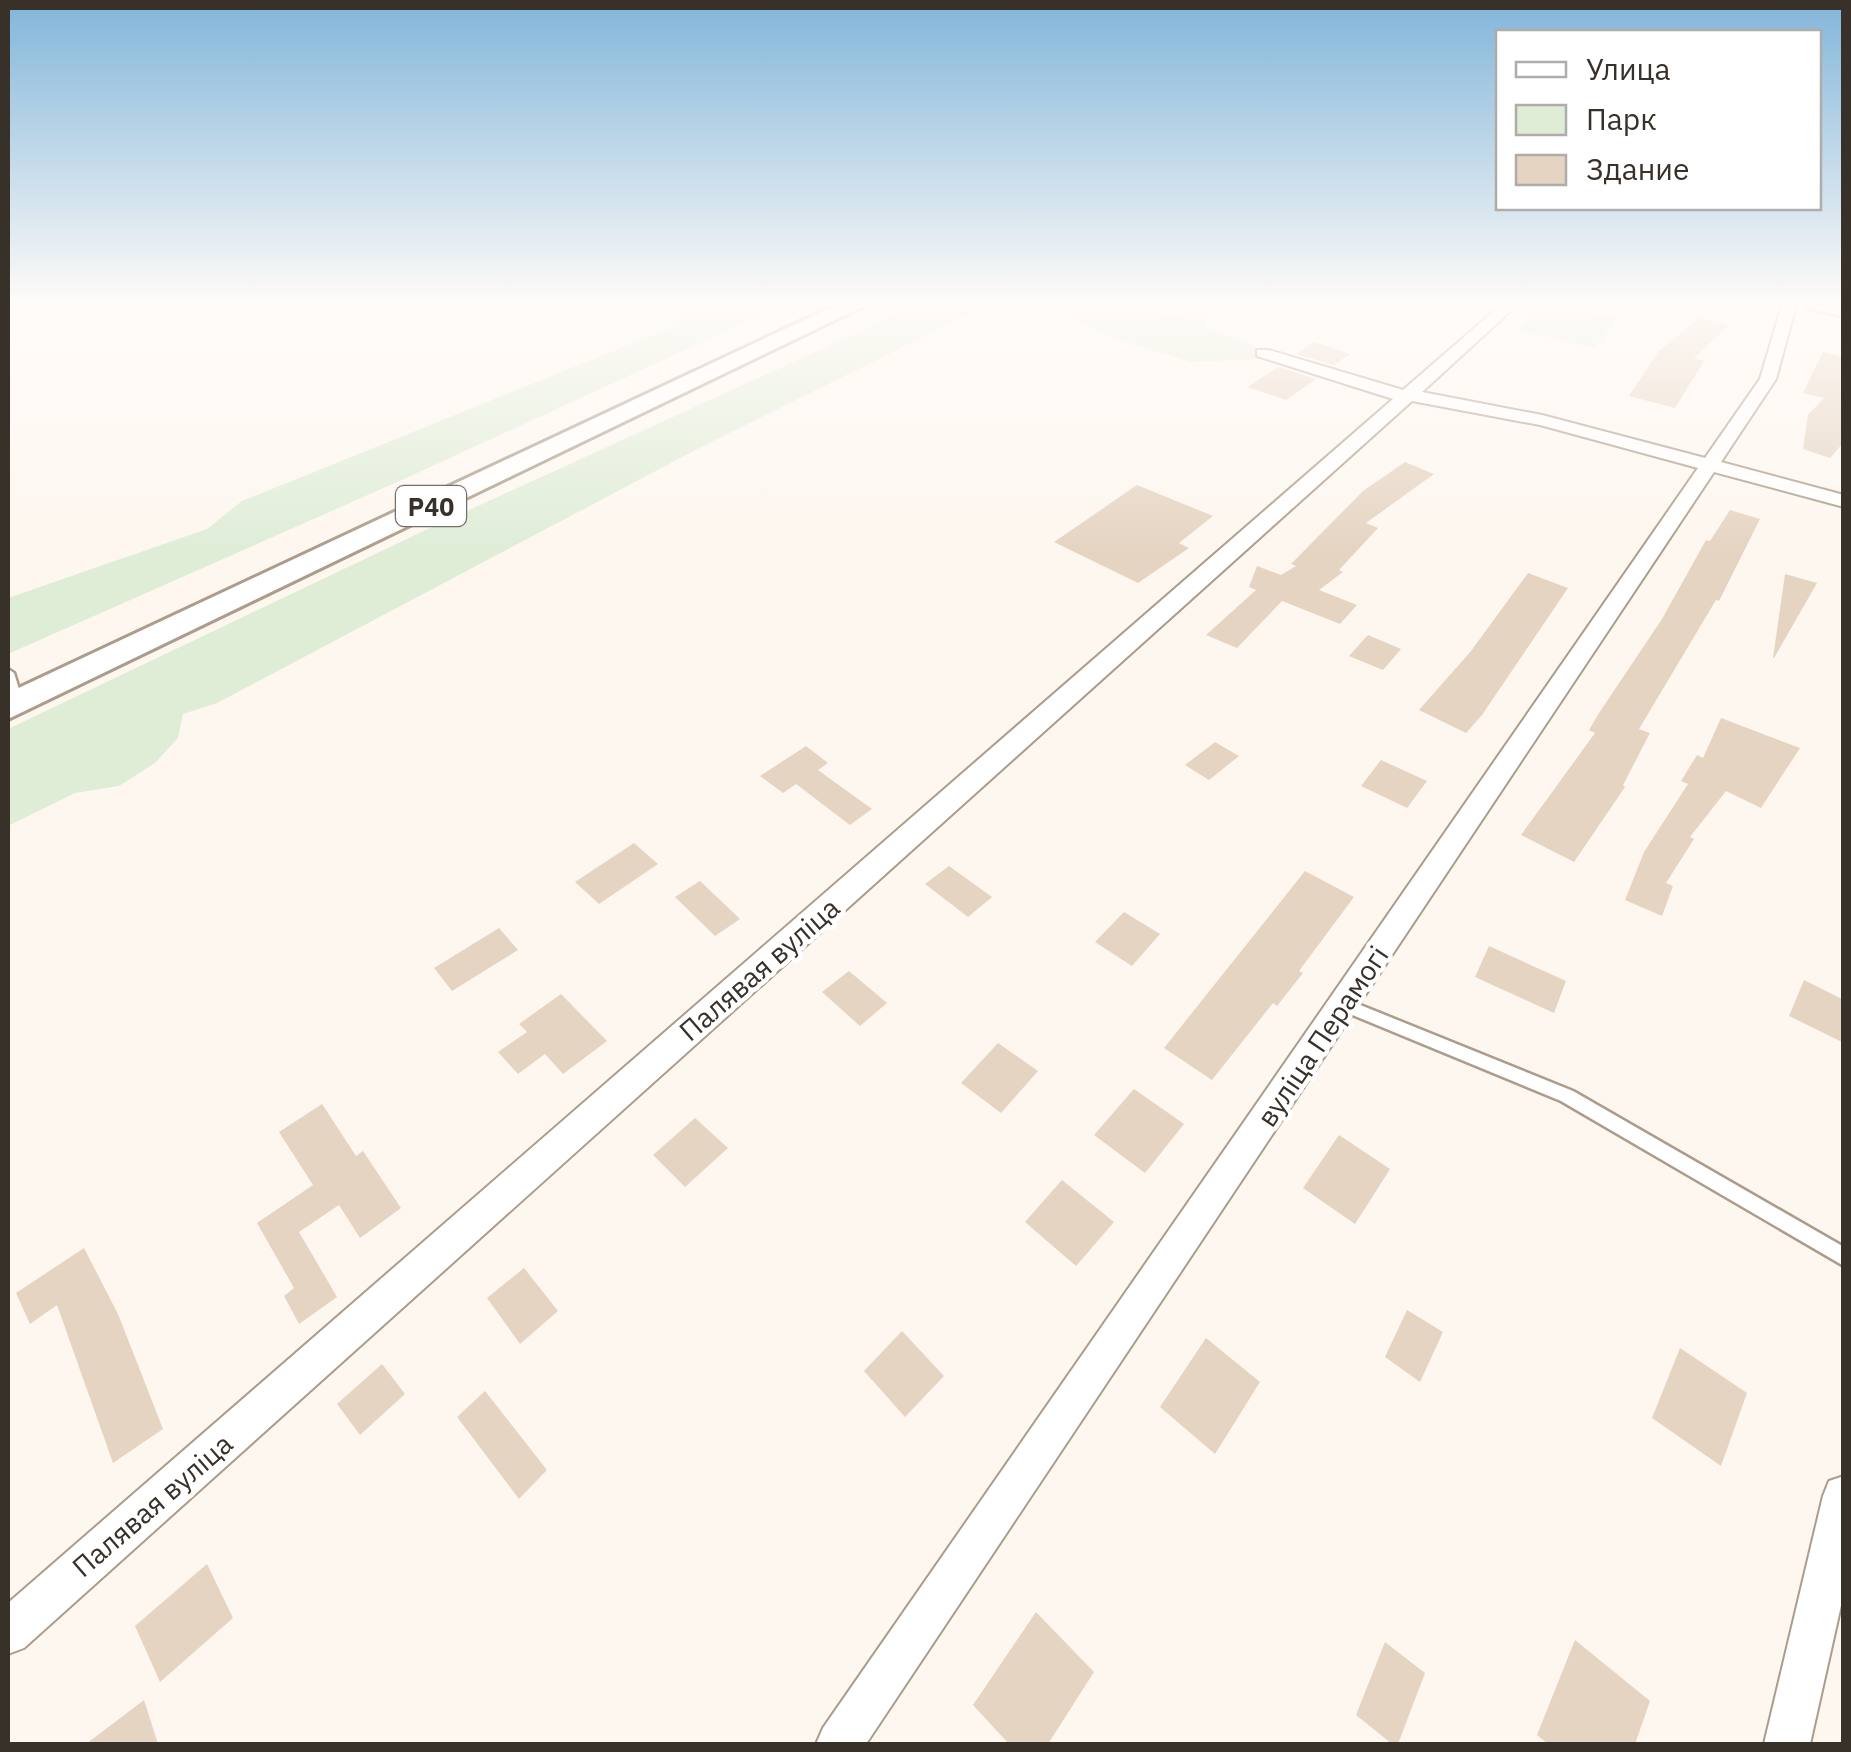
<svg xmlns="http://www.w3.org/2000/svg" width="1851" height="1752" font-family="'IBM Plex Sans',sans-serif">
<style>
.green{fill:#dfedd7}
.building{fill:#e5d4c2}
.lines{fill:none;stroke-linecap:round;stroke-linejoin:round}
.service-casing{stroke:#ac9c8b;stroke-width:5}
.minor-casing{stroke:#ac9c8b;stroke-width:4}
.primary-casing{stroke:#ac9c8b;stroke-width:6}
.service{fill:#fff;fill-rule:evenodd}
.minor{fill:#fff;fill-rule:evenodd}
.primary{fill:#fff;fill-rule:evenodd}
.labels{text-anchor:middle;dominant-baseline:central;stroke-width:9;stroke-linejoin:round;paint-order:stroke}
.shield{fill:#fff;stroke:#746f6a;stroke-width:2.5}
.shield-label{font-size:25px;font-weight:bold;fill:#38312a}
.street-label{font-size:28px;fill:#38312a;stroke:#fff}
</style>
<rect width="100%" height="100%" fill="#fef7f0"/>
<g class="green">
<path d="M 701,305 L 783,305 L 404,479 L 8,654 L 8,598 L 207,529 L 242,501 L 668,329 L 686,310 Z"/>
<path d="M 918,305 L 988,305 L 703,446 L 217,703 L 183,714 L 178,738 L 155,763 L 119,786 L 75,793 L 8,826 L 8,729 L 432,527 Z"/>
<path d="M 1136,305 L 1177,318 L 1197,305 L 1224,305 L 1198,325 L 1250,343 L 1263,353 L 1259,359 L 1191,362 L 1110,337 L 1053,306 Z"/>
<path d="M 1538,305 L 1559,305 L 1616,318 L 1595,348 L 1517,330 Z"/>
</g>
<g class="building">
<path d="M 1700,317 L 1729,325 L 1694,358 L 1704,361 L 1675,408 L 1629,396 L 1658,352 Z"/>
<path d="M 1313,342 L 1321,344 L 1350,354 L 1334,365 L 1296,354 Z"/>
<path d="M 1823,352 L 1844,357 L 1844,442 L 1830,458 L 1803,449 L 1808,415 L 1824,398 L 1803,393 Z"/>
<path d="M 1278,367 L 1316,379 L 1286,400 L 1248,387 Z"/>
<path d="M 1405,462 L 1434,474 L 1366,523 L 1378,528 L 1339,570 L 1343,572 L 1319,590 L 1357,605 L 1340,624 L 1282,601 L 1237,648 L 1206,635 L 1256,590 L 1249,587 L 1257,566 L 1281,575 L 1296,566 L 1291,564 L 1363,491 Z"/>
<path d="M 1137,485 L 1213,516 L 1179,543 L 1189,548 L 1138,583 L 1054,542 Z"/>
<path d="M 1730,510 L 1760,519 L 1719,601 L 1716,600 L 1639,729 L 1650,733 L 1623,785 L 1625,787 L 1574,862 L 1521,835 L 1595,733 L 1589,730 L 1599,713 L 1662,619 L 1706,540 L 1710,541 Z"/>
<path d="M 1528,573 L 1568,588 L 1482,715 L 1466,733 L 1419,710 L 1471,651 Z"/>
<path d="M 1785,574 L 1817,583 L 1774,658 L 1773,658 Z"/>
<path d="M 1368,635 L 1401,649 L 1383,670 L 1349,656 Z"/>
<path d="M 1721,718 L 1800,748 L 1761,808 L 1726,791 L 1690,837 L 1694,839 L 1666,883 L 1673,886 L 1662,916 L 1625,900 L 1644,852 L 1688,784 L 1681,781 L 1697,755 L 1703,758 Z"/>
<path d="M 1215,742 L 1239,756 L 1209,780 L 1185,765 Z"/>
<path d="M 806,746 L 828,763 L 818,770 L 872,809 L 850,825 L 796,784 L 783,793 L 760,776 Z"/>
<path d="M 1381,760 L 1427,781 L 1407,808 L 1361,786 Z"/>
<path d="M 634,843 L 658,864 L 599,904 L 575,882 Z"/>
<path d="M 949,866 L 992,897 L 968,917 L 925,884 Z"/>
<path d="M 1305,871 L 1354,897 L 1299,971 L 1303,973 L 1277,1006 L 1273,1003 L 1212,1080 L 1164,1048 Z"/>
<path d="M 700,881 L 740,919 L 715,936 L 675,897 Z"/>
<path d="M 1124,912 L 1160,934 L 1132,966 L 1095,942 Z"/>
<path d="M 499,928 L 518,950 L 452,991 L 434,968 Z"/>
<path d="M 1489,946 L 1566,981 L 1554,1013 L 1475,977 Z"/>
<path d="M 849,971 L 887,1003 L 860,1026 L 822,992 Z"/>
<path d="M 1804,980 L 1844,1000 L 1844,1043 L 1789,1016 Z"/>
<path d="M 561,994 L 607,1041 L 563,1074 L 545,1054 L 518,1074 L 498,1052 L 527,1032 L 519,1024 Z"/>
<path d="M 998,1043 L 1038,1071 L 1001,1113 L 961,1083 Z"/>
<path d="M 1134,1089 L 1184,1124 L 1145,1173 L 1094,1135 Z"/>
<path d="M 322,1104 L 356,1156 L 363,1151 L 401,1208 L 360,1238 L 339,1205 L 299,1232 L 337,1297 L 299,1324 L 284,1296 L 294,1288 L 257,1223 L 313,1185 L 279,1132 Z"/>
<path d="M 695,1118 L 728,1148 L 685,1187 L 653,1155 Z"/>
<path d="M 1339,1135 L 1390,1169 L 1355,1224 L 1303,1188 Z"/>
<path d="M 1062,1180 L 1114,1222 L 1076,1266 L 1025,1222 Z"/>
<path d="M 84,1248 L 118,1314 L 163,1429 L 113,1463 L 57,1305 L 30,1324 L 16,1293 Z"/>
<path d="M 524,1268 L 558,1311 L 520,1344 L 487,1298 Z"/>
<path d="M 1407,1310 L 1443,1332 L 1420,1382 L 1385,1357 Z"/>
<path d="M 902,1331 L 944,1376 L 905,1417 L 864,1371 Z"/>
<path d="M 1206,1338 L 1260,1382 L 1215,1454 L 1160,1407 Z"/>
<path d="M 1680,1348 L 1747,1393 L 1721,1466 L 1652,1418 Z"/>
<path d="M 382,1364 L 405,1394 L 360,1435 L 337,1404 Z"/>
<path d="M 485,1391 L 547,1470 L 519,1499 L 457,1417 Z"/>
<path d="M 207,1564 L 233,1618 L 160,1682 L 135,1626 Z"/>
<path d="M 1036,1612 L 1094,1672 L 1048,1744 L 1009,1744 L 973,1705 Z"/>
<path d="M 1575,1640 L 1650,1701 L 1635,1744 L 1548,1744 L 1537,1735 Z"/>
<path d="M 1385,1642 L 1425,1673 L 1398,1744 L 1392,1744 L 1356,1715 Z"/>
<path d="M 144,1700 L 158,1744 L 86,1744 Z"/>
</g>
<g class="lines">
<g class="service-casing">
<g id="service">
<path d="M 8,669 L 14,673 L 23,702 L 21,705 L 13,705 C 7,693 7,681 8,669 Z"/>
<path d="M 1343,998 L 1573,1091 L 1844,1247 L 1844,1266 L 1561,1101 L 1338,1009 L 1335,1004 L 1338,999 Z"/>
</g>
</g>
<g class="minor-casing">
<g id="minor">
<path d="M 1501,305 L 1517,305 L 1422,392 L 1542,415 L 1705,458 L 1760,379 L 1782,305 L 1796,305 L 1776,379 L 1721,462 L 1844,495 L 1844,507 L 1714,472 L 866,1744 L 816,1744 L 823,1728 L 1698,468 L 1540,425 L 1412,401 L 24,1648 L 8,1654 L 8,1603 L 1393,399 L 1257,356 L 1257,350 L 1269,350 L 1403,390 Z"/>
<path d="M 1805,305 L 1844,308 L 1844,317 L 1807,308 Z"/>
<path d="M 1844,1476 L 1844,1592 L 1810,1744 L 1764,1744 L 1823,1496 L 1829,1481 Z"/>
</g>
</g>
<g class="primary-casing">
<path id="primary" d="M 836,305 L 866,305 L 8,719 L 8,693 Z"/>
</g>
<use href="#service" class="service"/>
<use href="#minor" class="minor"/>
<use href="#primary" class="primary"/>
</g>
<linearGradient id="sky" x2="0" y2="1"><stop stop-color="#81b5da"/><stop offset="0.55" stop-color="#fffbf8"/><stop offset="1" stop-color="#fffbf8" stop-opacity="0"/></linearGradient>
<rect width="1851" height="550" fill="url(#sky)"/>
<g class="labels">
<rect class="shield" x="396" y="486" width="70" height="40" rx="8"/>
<g class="shield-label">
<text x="431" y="506">Р40</text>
</g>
<g class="street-label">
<text transform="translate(759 969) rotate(-41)">Палявая вуліца</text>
<text transform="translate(1322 1036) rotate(-56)">вуліца Перамогі</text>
<text transform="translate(152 1505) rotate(-41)">Палявая вуліца</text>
</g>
</g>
<rect width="1851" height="1752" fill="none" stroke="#38312a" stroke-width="20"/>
<rect x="1496" y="30" width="325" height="180" fill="#ffffff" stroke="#afadaa" stroke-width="2.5"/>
<rect x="1516" y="62" width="50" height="15" fill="#ffffff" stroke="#afadaa" stroke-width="2.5"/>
<text x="1586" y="80" font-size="30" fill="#38312a">Улица</text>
<rect x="1516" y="105" width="50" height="30" fill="#dfedd7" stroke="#afadaa" stroke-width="2.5"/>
<text x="1586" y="130" font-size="30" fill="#38312a">Парк</text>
<rect x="1516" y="155" width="50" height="30" fill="#e5d4c2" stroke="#afadaa" stroke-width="2.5"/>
<text x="1586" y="180" font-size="30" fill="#38312a">Здание</text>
</svg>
